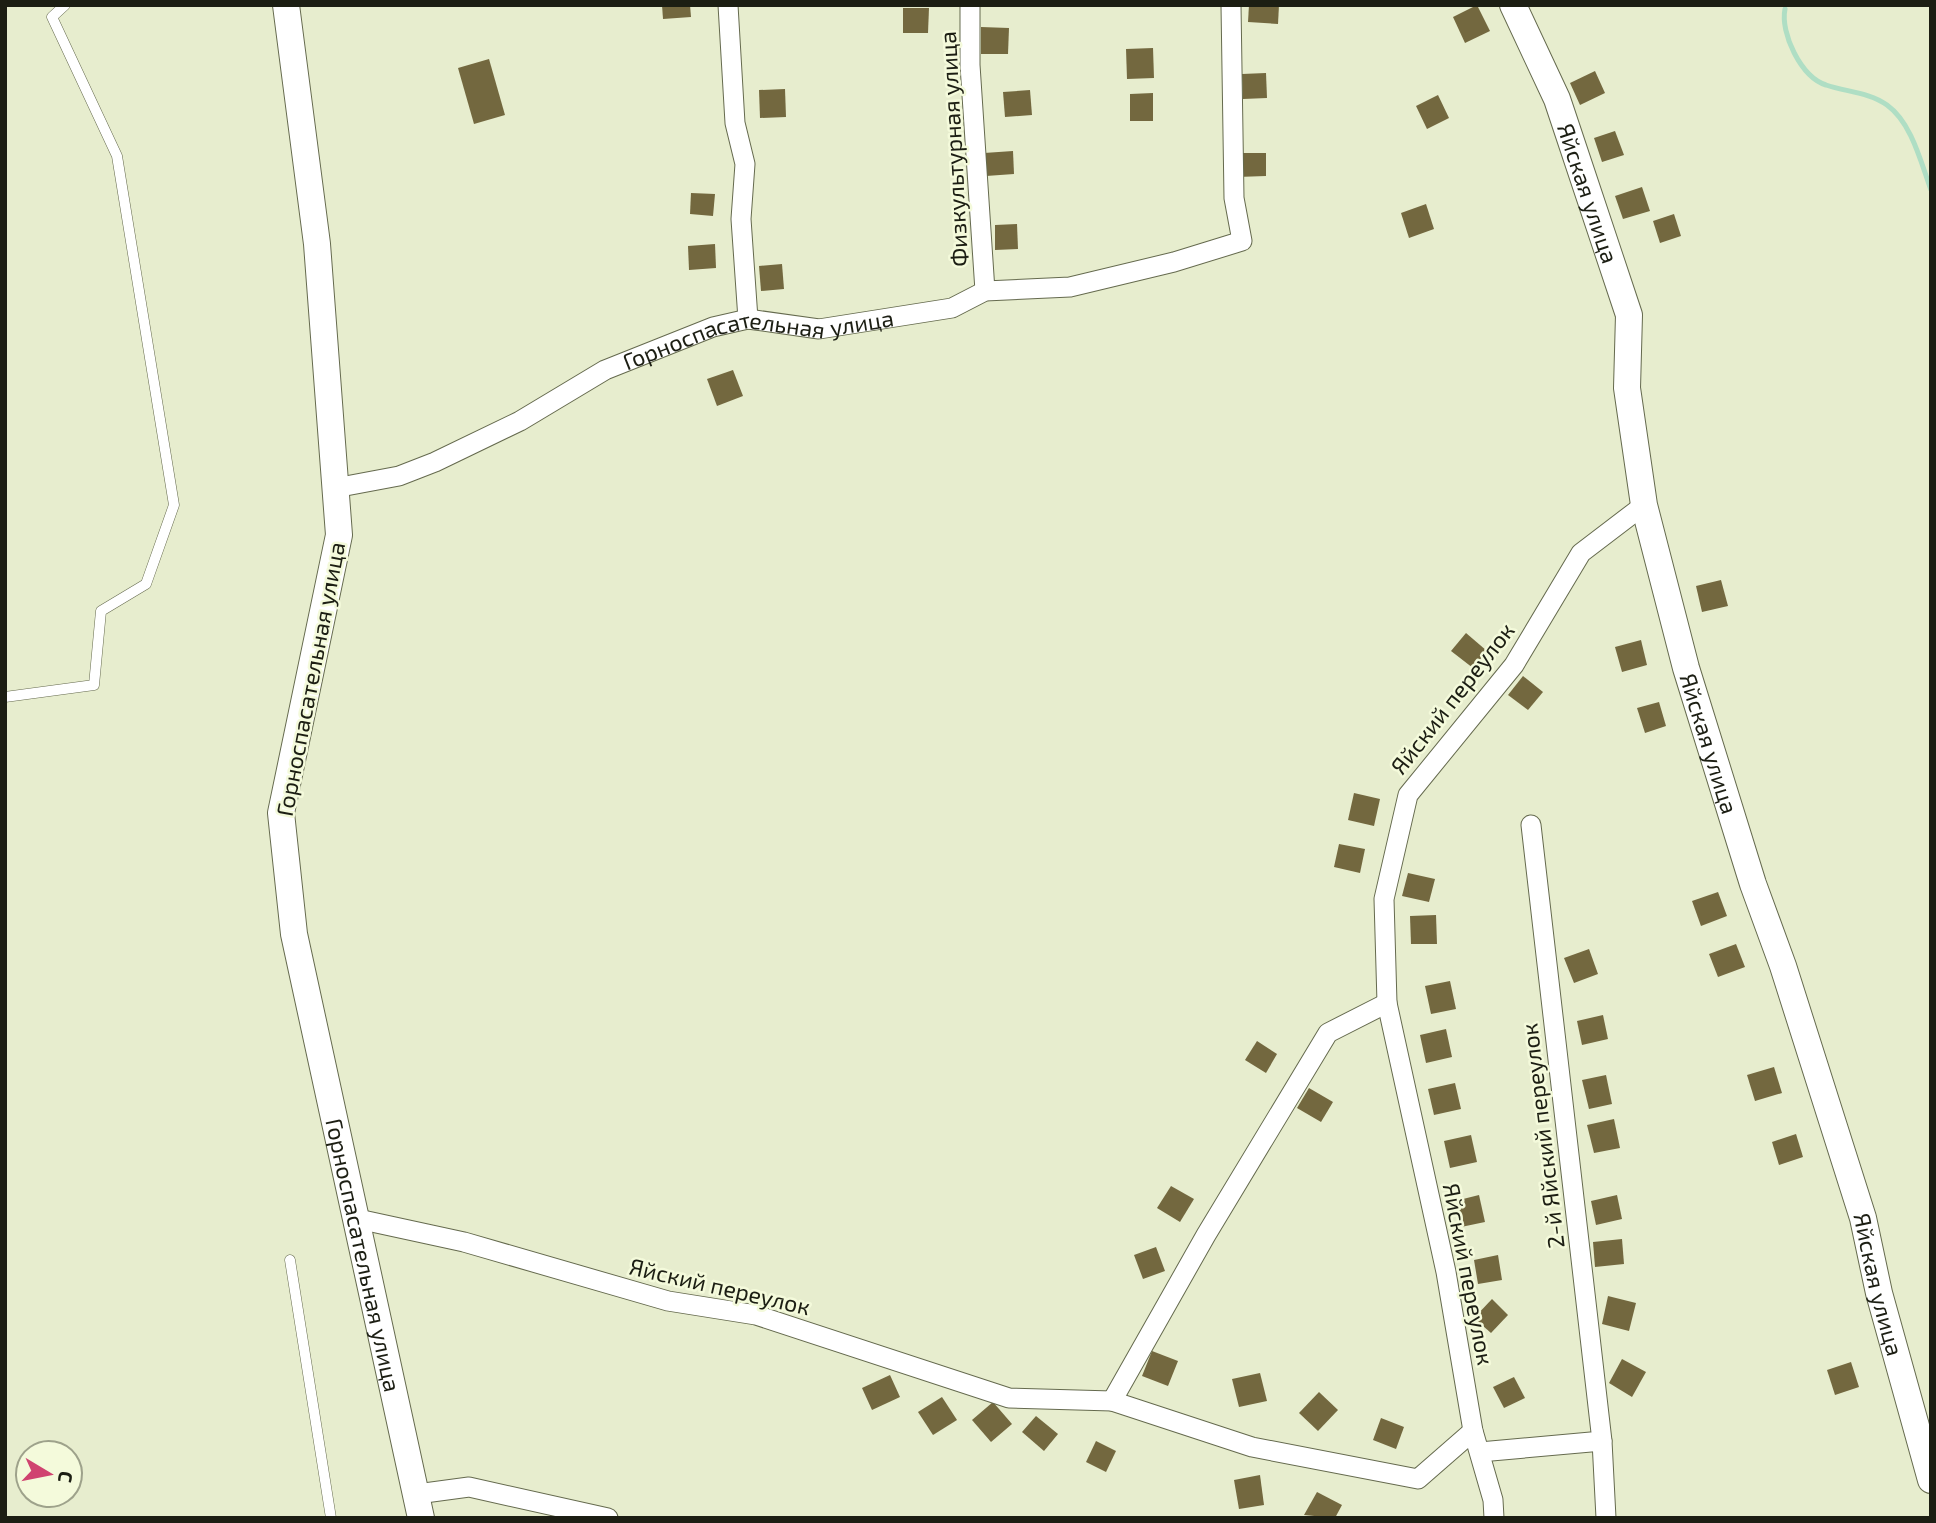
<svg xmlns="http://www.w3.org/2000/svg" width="1936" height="1523" font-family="'Exo 2',sans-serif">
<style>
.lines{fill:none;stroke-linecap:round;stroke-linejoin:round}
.stream{stroke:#afdec4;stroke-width:5}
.building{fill:#73683f}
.lane-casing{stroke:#656a4e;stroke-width:11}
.street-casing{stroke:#656a4e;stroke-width:21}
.secondary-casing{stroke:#656a4e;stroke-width:28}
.lane{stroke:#fff;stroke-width:10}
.street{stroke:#fff;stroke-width:19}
.secondary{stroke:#fff;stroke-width:26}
.labels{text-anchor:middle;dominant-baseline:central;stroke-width:5;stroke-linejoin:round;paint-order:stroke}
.street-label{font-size:23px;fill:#1c1e13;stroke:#f4fadb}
</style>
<rect width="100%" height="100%" fill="#e7edce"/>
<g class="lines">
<path class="stream" d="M 1785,9 C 1780,33 1801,77 1826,85 C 1846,92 1869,92 1887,105 C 1912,123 1921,163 1931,190"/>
</g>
<g class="building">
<path d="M 662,5 L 690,5 L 691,17 L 663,19 Z"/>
<path d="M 1249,5 L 1279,5 L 1278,24 L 1248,22 Z"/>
<path d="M 1477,5 L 1490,31 L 1465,43 L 1453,17 Z"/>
<path d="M 903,8 L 929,8 L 928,33 L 903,33 Z"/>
<path d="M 981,27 L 1009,28 L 1008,54 L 981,54 Z"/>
<path d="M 1153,48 L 1154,78 L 1127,79 L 1126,49 Z"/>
<path d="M 489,59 L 505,115 L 474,124 L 458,68 Z"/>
<path d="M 1595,71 L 1605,93 L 1580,105 L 1570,83 Z"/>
<path d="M 1266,73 L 1267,98 L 1243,99 L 1242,74 Z"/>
<path d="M 785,89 L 786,117 L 760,118 L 759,90 Z"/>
<path d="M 1030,90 L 1032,115 L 1005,117 L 1003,92 Z"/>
<path d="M 1153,93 L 1153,121 L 1130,121 L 1130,94 Z"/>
<path d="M 1438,95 L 1449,118 L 1427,129 L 1416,106 Z"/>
<path d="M 1615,131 L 1624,155 L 1602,162 L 1594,138 Z"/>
<path d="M 1013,151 L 1014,174 L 986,176 L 984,153 Z"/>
<path d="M 1237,153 L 1266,153 L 1266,176 L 1237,177 Z"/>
<path d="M 1642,187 L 1650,211 L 1623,219 L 1615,196 Z"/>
<path d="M 691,193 L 715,194 L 713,216 L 690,214 Z"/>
<path d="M 1426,204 L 1434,229 L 1409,238 L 1401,213 Z"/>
<path d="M 1674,214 L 1681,236 L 1660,243 L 1653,221 Z"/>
<path d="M 1017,224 L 1018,249 L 995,250 L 995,225 Z"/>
<path d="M 715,244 L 716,268 L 689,270 L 688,246 Z"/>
<path d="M 782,264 L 784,289 L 761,291 L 759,266 Z"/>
<path d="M 733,370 L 743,396 L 717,406 L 707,379 Z"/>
<path d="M 1721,580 L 1728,606 L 1702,612 L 1696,586 Z"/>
<path d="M 1466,633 L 1487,651 L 1473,668 L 1451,651 Z"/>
<path d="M 1641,640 L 1647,665 L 1622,672 L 1615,647 Z"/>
<path d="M 1523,676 L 1543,692 L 1528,710 L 1508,695 Z"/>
<path d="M 1659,702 L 1666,726 L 1645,733 L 1637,708 Z"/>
<path d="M 1354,793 L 1380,799 L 1374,826 L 1348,820 Z"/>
<path d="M 1339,844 L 1365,849 L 1360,873 L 1334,867 Z"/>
<path d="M 1408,873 L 1435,879 L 1429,902 L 1402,896 Z"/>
<path d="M 1718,892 L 1727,916 L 1701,926 L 1692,901 Z"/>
<path d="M 1436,915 L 1437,944 L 1411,944 L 1410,916 Z"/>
<path d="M 1736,944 L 1745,967 L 1718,977 L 1709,954 Z"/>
<path d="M 1589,949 L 1598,974 L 1574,983 L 1564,958 Z"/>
<path d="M 1450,981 L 1456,1009 L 1431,1014 L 1425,986 Z"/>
<path d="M 1603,1015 L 1608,1039 L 1582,1045 L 1577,1021 Z"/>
<path d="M 1446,1029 L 1452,1057 L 1426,1063 L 1420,1035 Z"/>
<path d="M 1257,1041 L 1277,1054 L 1266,1073 L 1245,1060 Z"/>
<path d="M 1774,1067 L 1782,1093 L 1755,1101 L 1747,1075 Z"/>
<path d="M 1606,1075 L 1612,1104 L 1589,1109 L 1582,1080 Z"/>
<path d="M 1455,1083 L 1461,1109 L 1434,1115 L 1428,1089 Z"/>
<path d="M 1309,1088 L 1333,1102 L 1321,1122 L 1297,1108 Z"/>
<path d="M 1614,1119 L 1620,1148 L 1594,1153 L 1587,1125 Z"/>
<path d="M 1796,1134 L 1803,1157 L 1779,1165 L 1772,1142 Z"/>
<path d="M 1471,1135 L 1477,1162 L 1450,1168 L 1444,1141 Z"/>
<path d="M 1171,1186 L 1194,1199 L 1180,1222 L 1157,1208 Z"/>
<path d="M 1479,1195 L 1485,1222 L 1461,1227 L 1455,1201 Z"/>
<path d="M 1617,1195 L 1622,1219 L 1596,1225 L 1591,1201 Z"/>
<path d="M 1622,1239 L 1624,1264 L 1595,1267 L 1593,1242 Z"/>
<path d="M 1156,1247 L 1165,1271 L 1143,1279 L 1134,1255 Z"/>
<path d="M 1498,1255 L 1502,1280 L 1478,1284 L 1474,1260 Z"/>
<path d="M 1608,1296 L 1636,1303 L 1629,1331 L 1602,1324 Z"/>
<path d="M 1492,1299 L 1508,1315 L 1491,1333 L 1474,1318 Z"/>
<path d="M 1152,1351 L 1178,1361 L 1168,1386 L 1142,1376 Z"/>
<path d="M 1622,1359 L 1646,1372 L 1632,1397 L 1609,1383 Z"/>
<path d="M 1851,1362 L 1859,1387 L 1835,1395 L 1827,1370 Z"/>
<path d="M 1260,1373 L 1267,1401 L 1239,1407 L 1232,1379 Z"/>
<path d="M 890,1375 L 900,1397 L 872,1410 L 862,1388 Z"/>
<path d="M 1514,1377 L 1525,1398 L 1504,1408 L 1493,1387 Z"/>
<path d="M 1319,1392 L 1338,1410 L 1318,1431 L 1299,1413 Z"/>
<path d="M 942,1397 L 957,1420 L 933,1435 L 918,1412 Z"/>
<path d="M 993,1402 L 1012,1424 L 991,1442 L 972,1420 Z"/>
<path d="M 1036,1416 L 1058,1434 L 1044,1451 L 1022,1432 Z"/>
<path d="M 1381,1418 L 1404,1427 L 1396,1449 L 1373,1440 Z"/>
<path d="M 1096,1441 L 1116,1451 L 1106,1472 L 1086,1462 Z"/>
<path d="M 1260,1475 L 1264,1505 L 1239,1509 L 1234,1480 Z"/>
<path d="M 1317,1492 L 1342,1505 L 1335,1518 L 1304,1515 Z"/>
</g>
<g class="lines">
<g class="lane-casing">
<g id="lane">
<path d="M 5,697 L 94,685 L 101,611 L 146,584 L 174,505 L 117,156 L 52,17 L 65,5"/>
<path d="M 290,1260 L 331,1518"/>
</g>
</g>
<g class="street-casing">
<g id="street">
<path d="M 728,5 L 735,123 L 745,164 L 741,219 L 748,319"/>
<path d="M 970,5 L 970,65 L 985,291"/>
<path id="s1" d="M 335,488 L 399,476 L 435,462 L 520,421 L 605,370 L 713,327 L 748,319 L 819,329 L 952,308 L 985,291 L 1070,287 L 1174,262 L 1242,241 L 1234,198 L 1231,5"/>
<path d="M 358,1219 L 464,1242 L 668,1301 L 756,1315 L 1009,1398 L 1112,1401 L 1206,1235 L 1328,1033 L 1387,1003"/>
<path d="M 1112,1401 L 1252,1447 L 1418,1479 L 1473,1431"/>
<path d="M 1602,1441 L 1606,1518"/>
<path d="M 1480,1452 L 1602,1441 L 1531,825"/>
<path d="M 417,1494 L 469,1487 L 608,1518"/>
<path d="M 1494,1518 L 1493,1500 L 1473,1431 L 1446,1272 L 1387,1003 L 1384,899 L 1408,795 L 1514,665 L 1581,553 L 1644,505"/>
</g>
</g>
<g class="secondary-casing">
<g id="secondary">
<path id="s2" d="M 286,5 L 317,244 L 339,535 L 281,813 L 294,934 L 421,1518"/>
<path id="s3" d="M 1513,5 L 1557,99 L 1629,315 L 1627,388 L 1644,505 L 1686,668 L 1753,884 L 1783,966 L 1863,1218 L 1879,1293 L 1931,1480"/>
</g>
</g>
<use href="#lane" class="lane"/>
<use href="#street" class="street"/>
<use href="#secondary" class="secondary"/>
</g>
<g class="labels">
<g class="street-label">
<text transform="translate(953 149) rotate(-93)">Физкультурная улица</text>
<text stroke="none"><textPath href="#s3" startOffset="203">Яйская улица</textPath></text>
<text stroke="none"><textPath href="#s1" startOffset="457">Горноспасательная улица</textPath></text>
<text transform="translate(310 679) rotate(-79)">Горноспасательная улица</text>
<text transform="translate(1452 698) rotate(-52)">Яйский переулок</text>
<text stroke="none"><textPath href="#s3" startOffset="770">Яйская улица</textPath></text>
<text transform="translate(1542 1136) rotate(-97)">2-й Яйский переулок</text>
<text stroke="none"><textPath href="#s2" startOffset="1267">Горноспасательная улица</textPath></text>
<text transform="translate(1469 1274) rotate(79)">Яйский переулок</text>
<text stroke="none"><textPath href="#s3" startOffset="1337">Яйская улица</textPath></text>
<text transform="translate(720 1286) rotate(13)">Яйский переулок</text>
</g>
</g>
<rect width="1936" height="1523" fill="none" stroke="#1c1e13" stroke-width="14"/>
<g transform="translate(49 1474) rotate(100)"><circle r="33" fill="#f4fadb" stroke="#9ea28b" stroke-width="2"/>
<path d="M0-5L12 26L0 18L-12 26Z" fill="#d04370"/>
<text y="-10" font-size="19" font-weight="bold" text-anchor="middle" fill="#1c1e13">С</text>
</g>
</svg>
